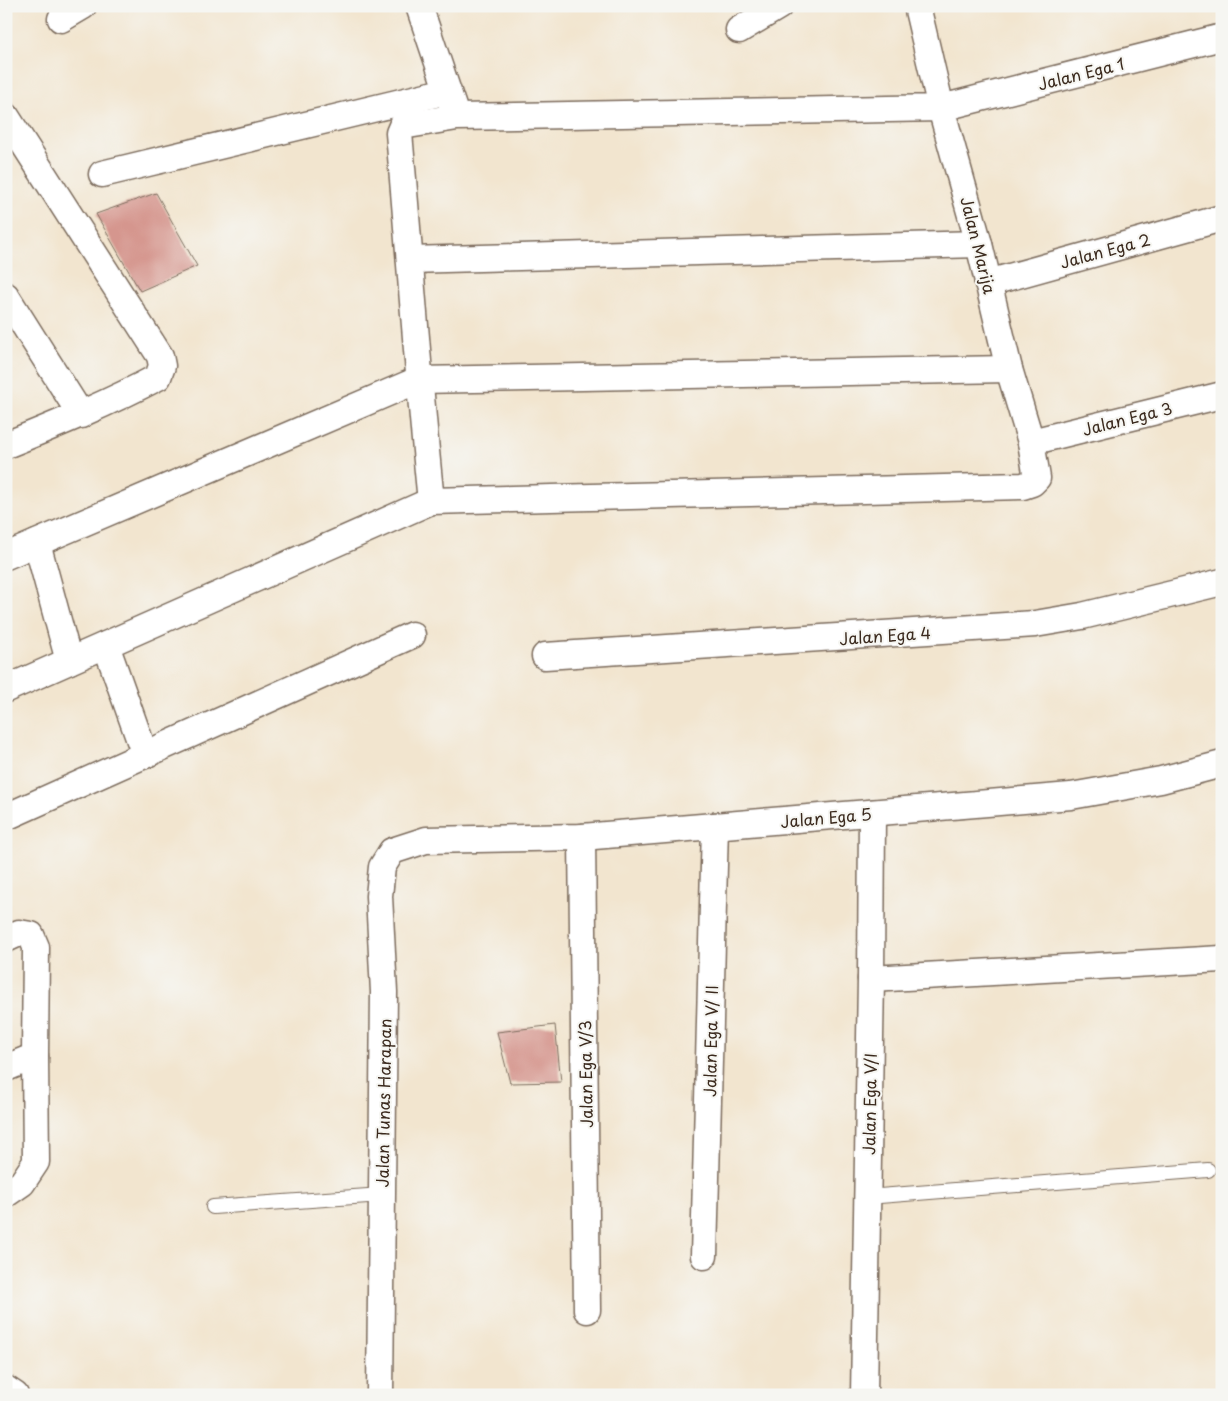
<svg xmlns="http://www.w3.org/2000/svg" width="1228" height="1401" font-family="'Playpen Sans',sans-serif">
<style>
.building{fill:#d5968e}
.lines{fill:none;stroke-linecap:round;stroke-linejoin:round}
.service-casing{stroke:#7b6b5c;stroke-width:16}
.minor-casing{stroke:#7b6b5c;stroke-width:29}
.service{stroke:#fff;stroke-width:14}
.minor{stroke:#fff;stroke-width:26}
.labels{text-anchor:middle;dominant-baseline:central;stroke-width:4;stroke-linejoin:round;paint-order:stroke}
.street-label{font-size:16px;fill:#3b2a1e;stroke:#f6f6f2}
</style>
<rect width="100%" height="100%" fill="#f6f6f2"/>
<filter id="ink" filterUnits="userSpaceOnUse"><feTurbulence type="fractalNoise" baseFrequency=".02" numOctaves="2"/><feDisplacementMap in="SourceGraphic" scale="10" xChannelSelector="R" yChannelSelector="G"/><feConvolveMatrix kernelMatrix="1 2 1 2 8 2 1 2 1" color-interpolation-filters="sRGB"/></filter>
<filter id="wash" filterUnits="userSpaceOnUse"><feTurbulence type="fractalNoise" baseFrequency=".0096" numOctaves="4" result="noise"/><feDisplacementMap in="SourceGraphic" scale="20" xChannelSelector="R" yChannelSelector="G"/><feGaussianBlur stdDeviation="1.12" result="paint"/><feColorMatrix in="noise" values="0 0 0 0 0 0 0 0 0 0 0 0 0 0 0 0 0 1.4 0 .05"/><feComposite in="paint" operator="in"/></filter>
<g filter="url(#wash)">
<rect width="100%" height="100%" fill="#f2e5cf"/>
<g id="blocks">
<g class="building">
<path d="M 156,193 L 197,266 L 140,291 L 96,214 Z"/>
<path d="M 555,1025 L 561,1082 L 510,1083 L 497,1032 Z"/>
</g>
</g>
</g>
<g filter="url(#ink)">
<use href="#blocks" fill-opacity="0" stroke="#7b6b5c" stroke-width="1"/>
<g class="lines">
<g class="service-casing">
<g id="service">
<path d="M 867,1197 L 1208,1170"/>
<path d="M 213,1207 L 382,1195"/>
</g>
</g>
<g class="minor-casing">
<g id="minor">
<path d="M 419,6 L 453,107"/>
<path d="M 917,6 L 941,108 L 979,244 L 1009,369 L 1031,442 L 1037,478 L 1032,483 L 1023,486 L 431,501 C 418,378 410,256 399,133 L 402,126 L 457,117 L 941,108 L 1222,37"/>
<path d="M 61,19 L 83,6"/>
<path d="M 739,30 L 779,6"/>
<path d="M 6,116 L 160,356 L 162,366 L 158,377 C 109,403 58,424 6,445"/>
<path d="M 102,174 L 447,91"/>
<path d="M 410,260 L 979,244"/>
<path d="M 988,283 L 1222,218"/>
<path d="M 6,296 L 81,415"/>
<path d="M 1031,442 L 1222,395"/>
<path d="M 37,543 L 69,661"/>
<path d="M 6,556 L 418,380 L 1009,369"/>
<path d="M 106,645 L 145,755"/>
<path d="M 545,656 L 1035,624 L 1082,616 L 1222,582"/>
<path d="M 6,689 L 431,501"/>
<path d="M 6,817 L 412,635"/>
<path d="M 582,837 L 587,1310"/>
<path d="M 6,939 L 19,933 L 31,935 L 36,947 L 35,1056 L 36,1162 L 22,1183 L 6,1194"/>
<path d="M 871,979 L 1222,959"/>
<path d="M 6,1068 L 35,1056"/>
<path d="M 704,1256 L 715,826"/>
<path d="M 6,1389 L 15,1395"/>
<path d="M 380,1395 L 384,992 L 379,896 L 382,867 L 392,851 L 426,840 L 582,837 L 1071,796 L 1161,780 L 1222,764"/>
<path d="M 864,1395 L 871,979 L 872,813"/>
</g>
</g>
<use href="#service" class="service"/>
<use href="#minor" class="minor"/>
</g>
</g>
<g class="labels">
<g class="street-label">
<text transform="translate(1081 73) rotate(-14)">Jalan Ega 1</text>
<text transform="translate(979 245) rotate(76)">Jalan Marija</text>
<text transform="translate(1105 250) rotate(-15)">Jalan Ega 2</text>
<text transform="translate(1127 418) rotate(-14)">Jalan Ega 3</text>
<text transform="translate(885 635) rotate(-4)">Jalan Ega 4</text>
<text transform="translate(826 817) rotate(-5)">Jalan Ega 5</text>
<text transform="translate(710 1041) rotate(-89)">Jalan Ega V/ II</text>
<text transform="translate(585 1074) rotate(-91)">Jalan Ega V/3</text>
<text transform="translate(383 1103) rotate(-89)">Jalan Tunas Harapan</text>
<text transform="translate(869 1104) rotate(-89)">Jalan Ega V/I</text>
</g>
</g>
<rect width="1228" height="1401" fill="none" stroke="#f6f6f2" stroke-width="25"/>
</svg>
